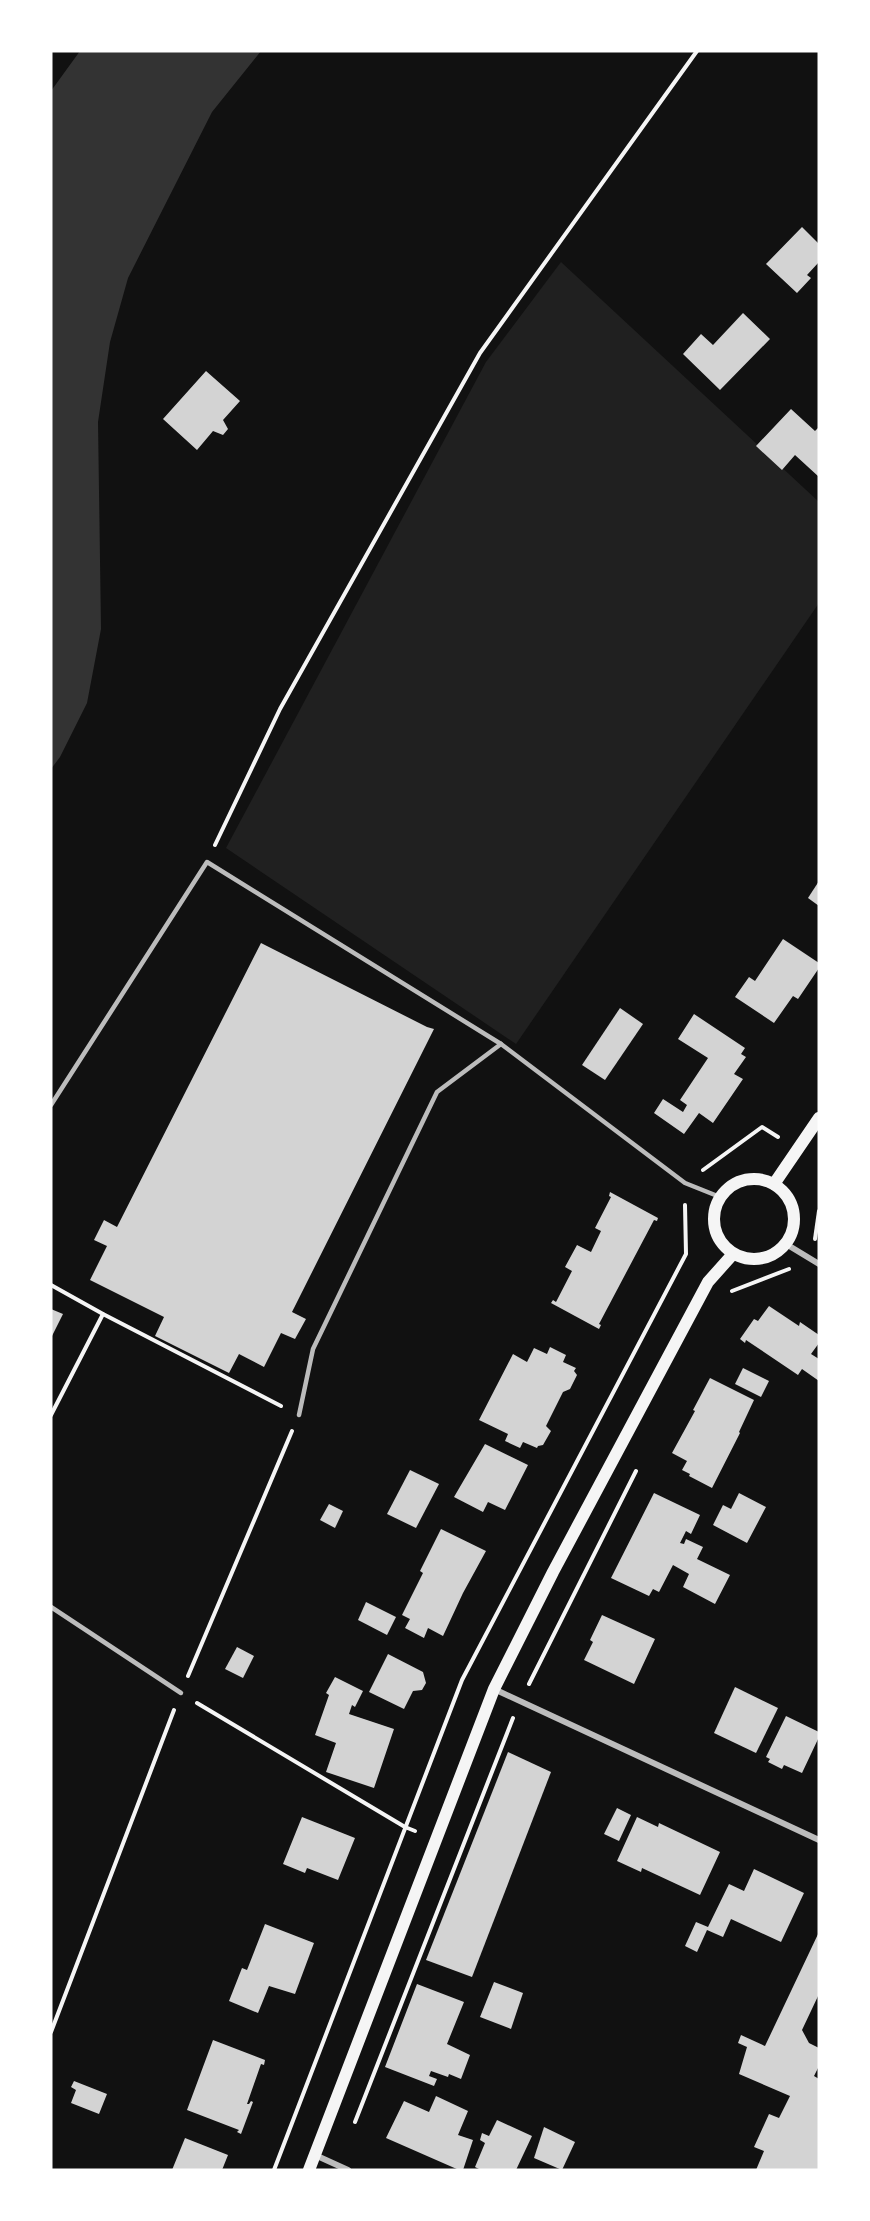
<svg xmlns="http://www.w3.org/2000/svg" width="870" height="2221" font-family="'Varela Round',sans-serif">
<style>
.green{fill:#202020}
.water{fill:#333}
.building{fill:#d3d3d3}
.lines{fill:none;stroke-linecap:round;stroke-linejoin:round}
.path{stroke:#f5f5f5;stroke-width:4}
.service{stroke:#bcbcbc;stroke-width:4.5}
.minor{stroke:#bcbcbc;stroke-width:6}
.secondary{stroke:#f5f5f5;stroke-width:12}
</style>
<rect width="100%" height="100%" fill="#111"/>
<path class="green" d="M 561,262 L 819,502 L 819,603 L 516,1044 L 226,848 L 486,362 Z"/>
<path class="water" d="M 80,51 L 261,51 L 212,112 L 128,278 L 110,342 L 98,422 L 101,629 L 87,703 L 60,757 L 51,769 L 51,91 Z"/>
<g class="building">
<path d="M 802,227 L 819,244 L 819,262 L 807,275 L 811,278 L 797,293 L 766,264 Z"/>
<path d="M 743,313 L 770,339 L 720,390 L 683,354 L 701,334 L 713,345 Z"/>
<path d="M 206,371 L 240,401 L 223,420 L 228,429 L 223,435 L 213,431 L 197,450 L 163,419 Z"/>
<path d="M 791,409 L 815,431 L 819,427 L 819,477 L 795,455 L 782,470 L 756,446 Z"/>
<path d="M 819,881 L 819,906 L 808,898 Z"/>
<path d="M 783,939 L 819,963 L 819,968 L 798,999 L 793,996 L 774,1023 L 735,997 L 749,977 L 755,981 Z"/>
<path d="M 261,943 L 427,1027 L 434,1029 L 292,1312 L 306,1319 L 295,1339 L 281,1333 L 264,1367 L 239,1354 L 229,1373 L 155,1336 L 164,1317 L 90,1280 L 107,1246 L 94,1240 L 104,1220 L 117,1227 Z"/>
<path d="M 620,1008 L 643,1024 L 605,1080 L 582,1065 Z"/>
<path d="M 694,1014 L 745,1048 L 741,1054 L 746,1057 L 734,1074 L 743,1079 L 713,1123 L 699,1113 L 684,1134 L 654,1113 L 663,1099 L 683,1112 L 687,1105 L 680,1100 L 708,1058 L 678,1039 Z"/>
<path d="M 610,1192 L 658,1218 L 657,1221 L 654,1220 L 599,1324 L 601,1325 L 599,1329 L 551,1303 L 553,1300 L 556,1302 L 572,1271 L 565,1267 L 577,1245 L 591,1252 L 601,1231 L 595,1228 L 611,1197 L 609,1196 Z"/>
<path d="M 769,1306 L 799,1326 L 800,1322 L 819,1335 L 819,1343 L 811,1354 L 819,1359 L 819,1381 L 802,1369 L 798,1375 L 746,1340 L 745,1343 L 740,1339 L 754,1319 L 758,1321 Z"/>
<path d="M 51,1309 L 63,1314 L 51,1338 Z"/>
<path d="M 550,1347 L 566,1355 L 563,1362 L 576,1368 L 574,1371 L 577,1375 L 570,1389 L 563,1392 L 546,1426 L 551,1431 L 543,1445 L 538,1446 L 537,1448 L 523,1442 L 520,1448 L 505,1441 L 508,1434 L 479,1420 L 513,1354 L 527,1362 L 534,1348 L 547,1354 Z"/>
<path d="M 743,1368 L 769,1381 L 761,1397 L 735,1384 Z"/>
<path d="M 710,1378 L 754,1400 L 739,1432 L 740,1433 L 712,1488 L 689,1476 L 690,1474 L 682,1470 L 687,1461 L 672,1453 L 695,1411 L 693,1410 Z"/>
<path d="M 485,1444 L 528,1465 L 505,1510 L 488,1502 L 483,1512 L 454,1497 Z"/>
<path d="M 410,1470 L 439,1484 L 416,1528 L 387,1514 Z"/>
<path d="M 654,1493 L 700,1515 L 691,1534 L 686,1531 L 680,1543 L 684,1544 L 686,1539 L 703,1547 L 697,1559 L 730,1575 L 715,1604 L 683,1587 L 689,1574 L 673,1565 L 659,1592 L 653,1589 L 649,1596 L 611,1578 Z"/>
<path d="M 739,1493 L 766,1507 L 747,1543 L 713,1525 L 723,1505 L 731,1509 Z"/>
<path d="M 329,1504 L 343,1511 L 335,1528 L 320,1520 Z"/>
<path d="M 441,1529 L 486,1551 L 463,1593 L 443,1636 L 428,1628 L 424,1638 L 405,1628 L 410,1619 L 402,1615 L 423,1573 L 420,1571 Z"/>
<path d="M 366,1602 L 396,1617 L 387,1635 L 358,1620 Z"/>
<path d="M 602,1615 L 655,1639 L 634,1684 L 584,1660 L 593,1642 L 590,1640 Z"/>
<path d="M 237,1647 L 254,1656 L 243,1678 L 225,1669 Z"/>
<path d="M 388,1654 L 423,1672 L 426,1683 L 422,1690 L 413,1691 L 404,1709 L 369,1692 Z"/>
<path d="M 335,1677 L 363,1691 L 355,1707 L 352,1705 L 349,1714 L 394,1729 L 374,1788 L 326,1772 L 336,1743 L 315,1735 L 329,1695 L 326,1693 Z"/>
<path d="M 735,1687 L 778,1708 L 756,1753 L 714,1733 Z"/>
<path d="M 786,1716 L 819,1732 L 819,1737 L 802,1773 L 784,1765 L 782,1769 L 768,1762 L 770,1759 L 766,1757 Z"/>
<path d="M 508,1752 L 551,1772 L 472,1977 L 426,1960 Z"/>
<path d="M 617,1808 L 631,1815 L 619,1841 L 604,1834 Z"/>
<path d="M 302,1817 L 355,1838 L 338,1880 L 307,1868 L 305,1873 L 283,1864 Z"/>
<path d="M 637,1817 L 658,1827 L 659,1823 L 720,1852 L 700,1895 L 642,1868 L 641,1872 L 617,1861 Z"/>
<path d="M 754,1869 L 804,1893 L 781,1942 L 731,1919 L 723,1937 L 707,1930 L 697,1952 L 685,1946 L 696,1922 L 708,1927 L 729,1884 L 744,1891 Z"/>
<path d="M 265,1924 L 314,1943 L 295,1994 L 269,1986 L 258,2013 L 229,2001 L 242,1968 L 247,1970 Z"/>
<path d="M 819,1932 L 819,1994 L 802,2030 L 809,2043 L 819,2048 L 819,2066 L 814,2076 L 819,2079 L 819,2170 L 756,2170 L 764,2151 L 754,2147 L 769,2114 L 779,2118 L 790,2096 L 739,2074 L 747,2047 L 738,2043 L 741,2035 L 765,2046 Z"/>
<path d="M 494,1982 L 523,1993 L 511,2029 L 480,2017 Z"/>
<path d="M 417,1984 L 464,2002 L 447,2044 L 470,2055 L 461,2079 L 449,2074 L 448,2077 L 431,2071 L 429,2076 L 437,2079 L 434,2086 L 385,2067 Z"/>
<path d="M 213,2040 L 265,2060 L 264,2065 L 261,2064 L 247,2104 L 249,2104 L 251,2101 L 253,2102 L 241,2134 L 237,2132 L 239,2130 L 187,2110 Z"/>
<path d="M 74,2081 L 107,2094 L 99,2114 L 71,2103 L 76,2090 L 71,2087 Z"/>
<path d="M 436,2096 L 468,2111 L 458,2135 L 473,2140 L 463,2170 L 459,2170 L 386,2138 L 404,2101 L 429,2112 Z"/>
<path d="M 497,2120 L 532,2136 L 516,2170 L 481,2170 L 475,2167 L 485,2143 L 480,2140 L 482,2133 L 489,2136 Z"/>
<path d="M 544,2127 L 575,2142 L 562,2170 L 534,2158 Z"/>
<path d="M 185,2138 L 228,2155 L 222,2170 L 172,2170 Z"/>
</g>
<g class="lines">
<g class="path">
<path d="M 215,845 L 280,709 L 480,353 L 697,51"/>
<path d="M 703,1170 L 762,1127 L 778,1137"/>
<path d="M 815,1239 L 819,1211"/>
<path d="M 51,1285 L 103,1314 L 281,1406"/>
<path d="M 732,1291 L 789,1269"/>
<path d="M 51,1415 L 103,1314"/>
<path d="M 188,1676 L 292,1431"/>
<path d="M 529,1684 L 636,1471"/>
<path d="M 197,1703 L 405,1827 L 415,1831"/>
<path d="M 51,2032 L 174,1710"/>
<path d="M 355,2122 L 513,1718"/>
<path d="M 274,2170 L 462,1680 L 686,1254 L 685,1205"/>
</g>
<g class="service">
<path d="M 51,1105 L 207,862 L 501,1044 L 685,1183 L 720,1197"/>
<path d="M 299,1415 L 313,1349 L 437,1092 L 501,1044"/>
<path d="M 51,1607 L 181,1693"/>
</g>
<g class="minor">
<path d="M 786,1244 L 819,1264"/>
<path d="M 494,1689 L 819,1840"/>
<path d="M 315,2155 L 348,2170"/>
</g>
<g class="secondary">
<circle cx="754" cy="1219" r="40"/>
<path d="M 774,1184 L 819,1118"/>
<path d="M 309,2170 L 494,1689 L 553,1572 L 708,1282 L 733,1254"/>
</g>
</g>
<rect width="870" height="2221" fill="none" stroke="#ffffff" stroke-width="105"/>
</svg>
